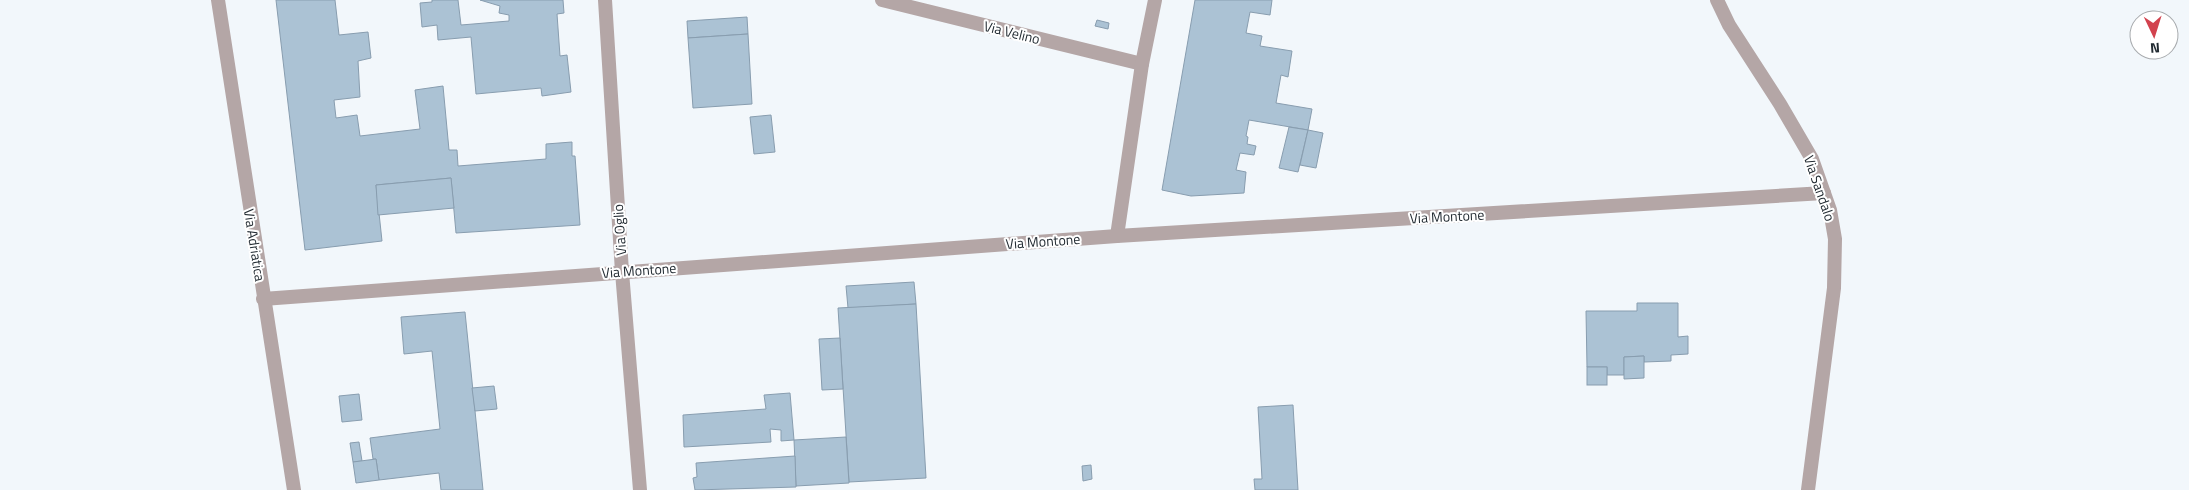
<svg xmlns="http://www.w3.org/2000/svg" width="2189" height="490" font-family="'Titillium Web',sans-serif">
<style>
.building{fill:#abc2d4;stroke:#889daf}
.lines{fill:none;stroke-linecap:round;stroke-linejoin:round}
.minor{stroke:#b4a6a6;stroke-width:14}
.tertiary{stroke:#b4a6a6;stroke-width:14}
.labels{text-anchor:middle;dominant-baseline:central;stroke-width:4;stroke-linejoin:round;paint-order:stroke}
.street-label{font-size:14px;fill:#222b32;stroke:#fff}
</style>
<rect width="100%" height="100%" fill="#f2f7fb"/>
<g class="building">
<path d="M 276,0 L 335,0 L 339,35 L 368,32 L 371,58 L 358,61 L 360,97 L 334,100 L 336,118 L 357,115 L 360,136 L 420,129 L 415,90 L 443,86 L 449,150 L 457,150 L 458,166 L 546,159 L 546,144 L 572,142 L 572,156 L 575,156 L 580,225 L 456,233 L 451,178 L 376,185 L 382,241 L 305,250 Z"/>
<path d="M 432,0 L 458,0 L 461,25 L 509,21 L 509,15 L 499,13 L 500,6 L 480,0 L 563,0 L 564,13 L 557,14 L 560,56 L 567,55 L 571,92 L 542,96 L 541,88 L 476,94 L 471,37 L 438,40 L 437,25 L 422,27 L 420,3 L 432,2 Z"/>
<path d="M 1195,0 L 1272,0 L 1270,15 L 1250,12 L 1246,33 L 1262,36 L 1260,46 L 1292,51 L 1288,77 L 1281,75 L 1276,103 L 1312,109 L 1308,130 L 1249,120 L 1246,136 L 1248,137 L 1247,144 L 1256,146 L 1254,155 L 1240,153 L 1236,170 L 1246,172 L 1244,193 L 1191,196 L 1162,190 Z"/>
<path d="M 747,17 L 748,34 L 688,38 L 687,21 Z"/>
<path d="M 1097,20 L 1109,23 L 1108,29 L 1095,26 Z"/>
<path d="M 748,34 L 752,104 L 693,108 L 688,38 Z"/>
<path d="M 771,115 L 775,152 L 754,154 L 750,117 Z"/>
<path d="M 1289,127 L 1308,130 L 1298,172 L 1279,168 Z"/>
<path d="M 1308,130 L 1323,133 L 1316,168 L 1300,165 Z"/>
<path d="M 451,178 L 454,208 L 378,215 L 376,185 Z"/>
<path d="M 914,282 L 916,304 L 848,308 L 846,286 Z"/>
<path d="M 1637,303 L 1678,303 L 1678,337 L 1688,336 L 1688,354 L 1671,355 L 1671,361 L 1644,362 L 1644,356 L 1624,357 L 1624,375 L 1607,375 L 1607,367 L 1587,367 L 1586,311 L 1637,311 Z"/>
<path d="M 916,304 L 926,478 L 849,482 L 838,308 Z"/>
<path d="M 465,312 L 483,490 L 441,490 L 439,473 L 379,480 L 376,459 L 373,459 L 370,438 L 440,429 L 432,351 L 404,354 L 401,317 Z"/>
<path d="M 840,338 L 843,389 L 822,390 L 819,339 Z"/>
<path d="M 1644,356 L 1644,378 L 1624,379 L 1624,357 Z"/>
<rect x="1587" y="367" width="20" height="18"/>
<path d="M 494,386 L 497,409 L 475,411 L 472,388 Z"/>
<path d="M 790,393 L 794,440 L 781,441 L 781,430 L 770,429 L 771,442 L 684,447 L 683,415 L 766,409 L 764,395 Z"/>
<path d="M 359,394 L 362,420 L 342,422 L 339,396 Z"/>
<path d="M 1293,405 L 1298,490 L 1255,490 L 1254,479 L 1262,479 L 1258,407 Z"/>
<path d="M 846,437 L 849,483 L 796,486 L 794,440 Z"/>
<path d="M 359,442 L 362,461 L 353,462 L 350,443 Z"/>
<path d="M 795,456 L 796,487 L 695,490 L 693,478 L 697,477 L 696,463 Z"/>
<path d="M 376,459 L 379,480 L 356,483 L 353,462 Z"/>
<path d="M 1091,465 L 1092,479 L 1083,481 L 1082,466 Z"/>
</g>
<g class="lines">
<g class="minor">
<path d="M 605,0 L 622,272 L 640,490"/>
<path d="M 882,0 L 1142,64"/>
<path d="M 1717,0 L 1729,25 L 1780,104 L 1812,159 L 1830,210 L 1835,239 L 1834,288 L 1808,490"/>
<path d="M 1117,236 L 1142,64 L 1155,0"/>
<path d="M 263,299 L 1117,236 L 1824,193"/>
</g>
<path class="tertiary" d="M 218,0 L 294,490"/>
</g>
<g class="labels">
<g class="street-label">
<text transform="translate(1012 32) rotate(14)">Via Velino</text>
<text transform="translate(1820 188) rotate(71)">Via Sandalo</text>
<text transform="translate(1447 216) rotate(-3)">Via Montone</text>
<text transform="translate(619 230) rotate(-94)">Via Oglio</text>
<text transform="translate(1043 241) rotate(-4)">Via Montone</text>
<text transform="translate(255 245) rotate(81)">Via Adriatica</text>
<text transform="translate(639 270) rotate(-4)">Via Montone</text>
</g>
</g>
<g transform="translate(2154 35) rotate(176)"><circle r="24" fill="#ffffff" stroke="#a7aaad"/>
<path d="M0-4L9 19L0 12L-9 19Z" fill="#d2424e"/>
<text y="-8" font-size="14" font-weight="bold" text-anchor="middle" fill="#222b32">N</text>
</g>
</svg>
